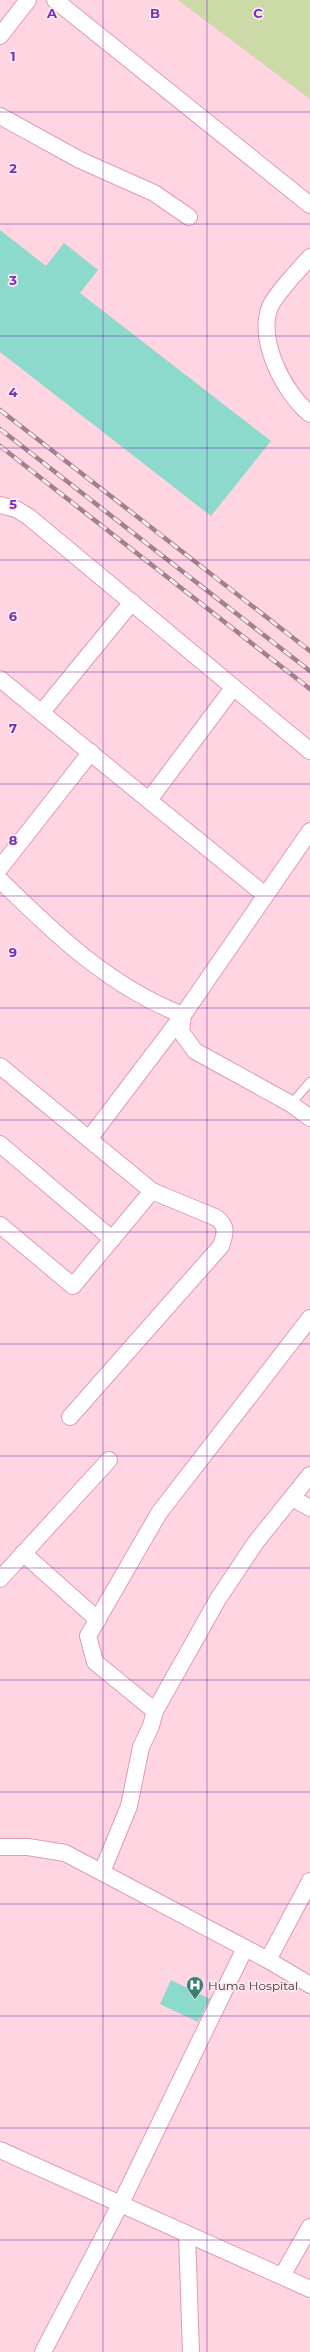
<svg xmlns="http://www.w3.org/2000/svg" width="310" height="2352" font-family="Montserrat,sans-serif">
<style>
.green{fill:#ccdaa7}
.building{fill:#8cdacb}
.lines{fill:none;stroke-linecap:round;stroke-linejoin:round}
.service-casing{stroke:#de9db0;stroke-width:10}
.minor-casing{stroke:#de9db0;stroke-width:18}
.service{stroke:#fff;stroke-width:8}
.minor{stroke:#fff;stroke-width:16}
.rail-casing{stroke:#a2818a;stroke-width:4.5}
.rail{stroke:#f9ebee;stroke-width:3;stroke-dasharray:9;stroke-linecap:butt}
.grid{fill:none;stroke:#7b2cbf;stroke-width:1;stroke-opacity:0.55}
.labels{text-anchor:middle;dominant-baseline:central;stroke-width:3.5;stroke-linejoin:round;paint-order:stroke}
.poi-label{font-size:12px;fill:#4b3139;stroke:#f9ebee;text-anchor:start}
.grid-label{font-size:13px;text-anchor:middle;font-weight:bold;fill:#7b2cbf;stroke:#f9ebee;stroke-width:3.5;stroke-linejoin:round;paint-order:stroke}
</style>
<rect width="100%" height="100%" fill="#fed5e0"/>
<path class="green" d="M 178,0 L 310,0 L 310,99 Z"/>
<g class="building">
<path d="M 0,230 L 46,266 L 64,243 L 98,270 L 80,293 L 271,441 L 211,516 L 0,352 Z"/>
<path d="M 171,1980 L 210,1999 L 198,2022 L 160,2004 Z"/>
</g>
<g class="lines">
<g class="service-casing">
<path id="service" d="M 291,1104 L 310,1082"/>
</g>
<g class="minor-casing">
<g id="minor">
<path d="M 55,0 L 310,205"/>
<path d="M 0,36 L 28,0"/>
<path d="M 0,116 L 80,160 L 154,193 L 189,217"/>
<path d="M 310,257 C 300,269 275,294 270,307 C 257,340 284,393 310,414"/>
<path d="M 0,505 L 16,509 L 29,517 L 310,751"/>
<path d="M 0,679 L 265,895"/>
<path d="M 42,712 L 132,602"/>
<path d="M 149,800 L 233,688"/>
<path d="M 310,831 L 183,1015 L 181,1032 L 195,1051 L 291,1104 L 310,1118"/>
<path d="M 0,868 L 91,752"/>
<path d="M 0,880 C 55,934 110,987 183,1015 L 89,1139"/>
<path d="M 0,1066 L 152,1191 L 73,1286 L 0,1225"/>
<path d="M 0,1144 L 112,1239"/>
<path d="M 70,1417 L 221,1246 C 225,1234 228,1227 217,1218 L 152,1191"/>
<path d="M 292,1498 L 310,1508"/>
<path d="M 23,1553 L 98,1620"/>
<path d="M 0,1579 L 109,1460"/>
<path d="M 155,1711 L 95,1662 L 88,1636 L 159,1513 L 310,1318"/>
<path d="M 0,1847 L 28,1847 L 65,1853 L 268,1960 L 310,1985"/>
<path d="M 102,1872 L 129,1806 L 141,1747 L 151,1726 L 155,1711 L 218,1599 L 256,1542 L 310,1475"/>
<path d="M 268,1960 L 310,1881"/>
<path d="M 0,2150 L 310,2289"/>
<path d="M 187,2234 L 191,2352"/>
<path d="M 282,2276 L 310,2227"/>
<path d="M 43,2352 L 121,2203 L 245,1948"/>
</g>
</g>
<use href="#service" class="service"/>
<use href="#minor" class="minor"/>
<g class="rail-casing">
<g id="rail">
<path d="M 0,410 L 310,651"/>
<path d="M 0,429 L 310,671"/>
<path d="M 0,446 L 310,689"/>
</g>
</g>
<use href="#rail" class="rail"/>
</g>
<path class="grid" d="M 103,0 L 103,2352M 207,0 L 207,2352M 0,112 L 310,112M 0,224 L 310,224M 0,336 L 310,336M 0,448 L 310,448M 0,560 L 310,560M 0,672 L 310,672M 0,784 L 310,784M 0,896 L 310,896M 0,1008 L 310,1008M 0,1120 L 310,1120M 0,1232 L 310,1232M 0,1344 L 310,1344M 0,1456 L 310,1456M 0,1568 L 310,1568M 0,1680 L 310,1680M 0,1792 L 310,1792M 0,1904 L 310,1904M 0,2016 L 310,2016M 0,2128 L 310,2128M 0,2240 L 310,2240"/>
<defs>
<g id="hospital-pin" transform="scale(0.9)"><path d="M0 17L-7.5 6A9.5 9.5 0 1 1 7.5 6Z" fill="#3a7f73" stroke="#f9ebee"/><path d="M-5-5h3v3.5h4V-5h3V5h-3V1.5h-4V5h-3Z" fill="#fff"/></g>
</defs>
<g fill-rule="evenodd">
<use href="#hospital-pin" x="195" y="1985"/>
</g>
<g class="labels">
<g class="poi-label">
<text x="208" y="1985">Huma Hospital</text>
</g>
</g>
<g class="grid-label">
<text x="52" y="18">A</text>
<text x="155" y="18">B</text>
<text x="258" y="18">C</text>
<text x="13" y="61">1</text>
<text x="13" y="173">2</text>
<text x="13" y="285">3</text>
<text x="13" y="397">4</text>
<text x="13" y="509">5</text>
<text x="13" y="621">6</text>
<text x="13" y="733">7</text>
<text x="13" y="845">8</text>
<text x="13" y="957">9</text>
</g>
</svg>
